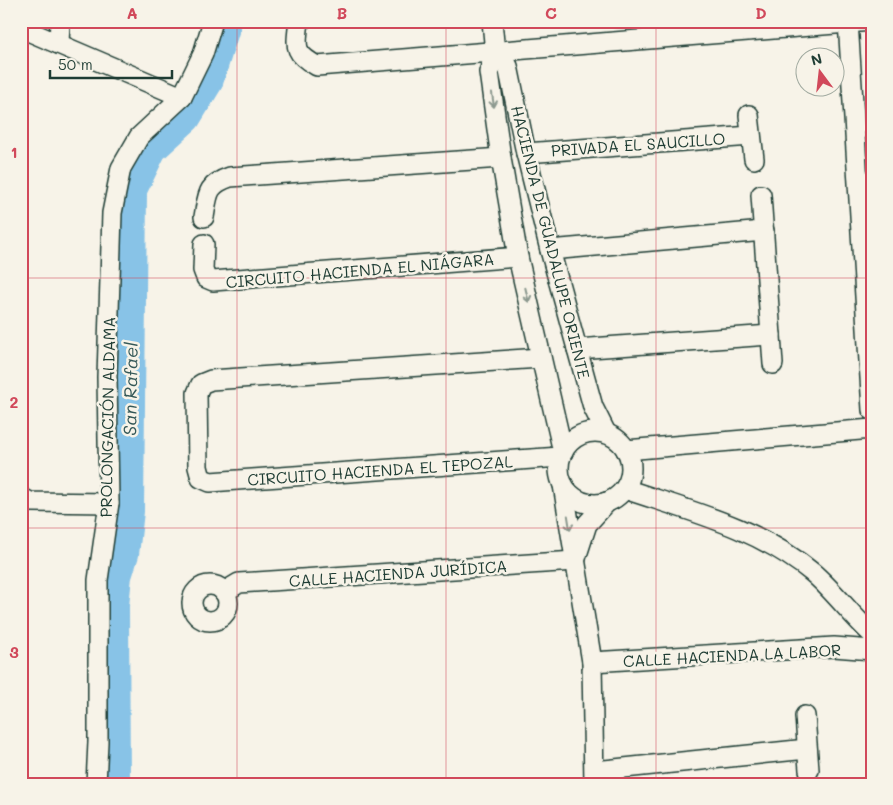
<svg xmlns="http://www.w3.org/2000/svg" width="893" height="805" font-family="Mali,sans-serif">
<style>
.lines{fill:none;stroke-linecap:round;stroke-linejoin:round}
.river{stroke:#88c3e7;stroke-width:30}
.street-casing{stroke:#1f3d34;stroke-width:22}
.street{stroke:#f7f3e8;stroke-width:19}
.oneway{stroke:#8b988e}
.grid{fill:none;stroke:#d1495b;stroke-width:1;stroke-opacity:0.55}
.labels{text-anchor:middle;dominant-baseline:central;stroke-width:5;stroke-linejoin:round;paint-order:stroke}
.street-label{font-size:16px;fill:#1f3d34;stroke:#f7f3e8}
.water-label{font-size:18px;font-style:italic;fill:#345858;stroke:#f7f3e8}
.neatline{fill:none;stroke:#d1495b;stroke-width:2}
.grid-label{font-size:16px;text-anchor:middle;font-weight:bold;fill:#d1495b}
</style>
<rect width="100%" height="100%" fill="#f7f3e8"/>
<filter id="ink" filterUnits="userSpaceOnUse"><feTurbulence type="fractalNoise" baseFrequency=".02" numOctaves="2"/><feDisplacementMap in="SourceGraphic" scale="10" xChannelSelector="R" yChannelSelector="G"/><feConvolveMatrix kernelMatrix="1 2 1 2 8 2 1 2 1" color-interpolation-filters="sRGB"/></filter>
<g filter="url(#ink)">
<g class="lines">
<path class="river" d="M 115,784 L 114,606 L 117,576 L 124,554 L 129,511 L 132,190 L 152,149 L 186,118 L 208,82 L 227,21"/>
<g class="street-casing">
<g id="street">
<path d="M 299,21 C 296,47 293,53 317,66 L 872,21"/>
<path d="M 492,21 L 495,53 L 489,72 L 501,158 L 518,257 L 563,452"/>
<path d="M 848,21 L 872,410"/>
<path d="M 21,28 L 182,97"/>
<path d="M 59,44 L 60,21"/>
<path d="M 495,53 L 508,66 L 526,153 L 550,250 L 593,407 L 606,433"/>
<path d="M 749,115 L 754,159"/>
<path d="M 526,153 L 751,136"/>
<path d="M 761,195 L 773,364"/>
<path d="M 204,217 C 208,195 206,185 230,177 L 501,158"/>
<path d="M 204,244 L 203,270 L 206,278 L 213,281 L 518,257"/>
<path d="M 550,250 L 764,231"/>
<path d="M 577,349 L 771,335"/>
<path d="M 541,358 L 211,380 L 201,384 L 197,393 L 198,467 L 201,478 L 210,482 L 560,457"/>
<circle cx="595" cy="468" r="36"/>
<path d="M 626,450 L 872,429"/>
<path d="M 563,485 L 592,662 L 594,784"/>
<path d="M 625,489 C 690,511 759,528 813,573 C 834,591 851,615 872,634"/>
<path d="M 21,497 L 30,502 L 109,503"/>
<path d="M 576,558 L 587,524 L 607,502"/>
<circle cx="210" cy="603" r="18"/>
<path d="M 224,592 L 239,583 L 575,561"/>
<path d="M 592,662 L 834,647 L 872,650"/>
<path d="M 805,716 L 809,770"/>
<path d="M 595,771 L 807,749"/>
<path d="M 96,784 L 98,742 L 98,580 L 109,503 L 107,377 L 112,213 L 121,168 L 139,137 L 182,97 L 203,54 L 213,21"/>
</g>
</g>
<use href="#street" class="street"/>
</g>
<defs><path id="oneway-shaft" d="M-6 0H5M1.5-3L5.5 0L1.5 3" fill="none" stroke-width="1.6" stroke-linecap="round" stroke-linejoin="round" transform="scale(1.25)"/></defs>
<g class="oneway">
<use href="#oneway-shaft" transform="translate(493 100) rotate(82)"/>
<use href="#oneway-shaft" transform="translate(527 295) rotate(77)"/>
<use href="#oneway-shaft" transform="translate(569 523) rotate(81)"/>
</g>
</g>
<path class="grid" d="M 237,21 L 237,784M 446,21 L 446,784M 656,21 L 656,784M 21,278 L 872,278M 21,528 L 872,528"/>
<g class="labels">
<g class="street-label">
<text transform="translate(638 144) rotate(-4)">PRIVADA EL SAUCILLO</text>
<text transform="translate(551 242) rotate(76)">HACIENDA DE GUADALUPE ORIENTE</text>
<text transform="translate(360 270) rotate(-5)">CIRCUITO HACIENDA EL NIÁGARA</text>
<text transform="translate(107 417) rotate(-89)">PROLONGACIÓN ALDAMA</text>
<text transform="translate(380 470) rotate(-4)">CIRCUITO HACIENDA EL TEPOZAL</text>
<text transform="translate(398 573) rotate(-4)">CALLE HACIENDA JURÍDICA</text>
<text transform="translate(732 655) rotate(-3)">CALLE HACIENDA LA LABOR</text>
</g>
<g class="water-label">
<text transform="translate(130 389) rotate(-89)">San Rafael</text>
</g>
</g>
<rect width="893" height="805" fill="none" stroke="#f7f3e8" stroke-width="55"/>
<g transform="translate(820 72) rotate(345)"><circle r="24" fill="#f7f3e8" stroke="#a1aaa0"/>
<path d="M0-4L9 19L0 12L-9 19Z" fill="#d1495b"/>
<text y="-8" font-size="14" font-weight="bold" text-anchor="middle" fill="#1f3d34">N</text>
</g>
<path d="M50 70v8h122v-8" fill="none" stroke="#1f3d34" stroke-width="2.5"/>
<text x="58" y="70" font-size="15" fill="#1f3d34" stroke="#f7f3e8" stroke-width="4" paint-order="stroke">50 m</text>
<rect x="28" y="28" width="838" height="750" class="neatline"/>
<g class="grid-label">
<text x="132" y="19">A</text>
<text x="342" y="19">B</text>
<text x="551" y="19">C</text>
<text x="761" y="19">D</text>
<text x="14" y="158">1</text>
<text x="14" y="408">2</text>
<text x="14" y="658">3</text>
</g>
</svg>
